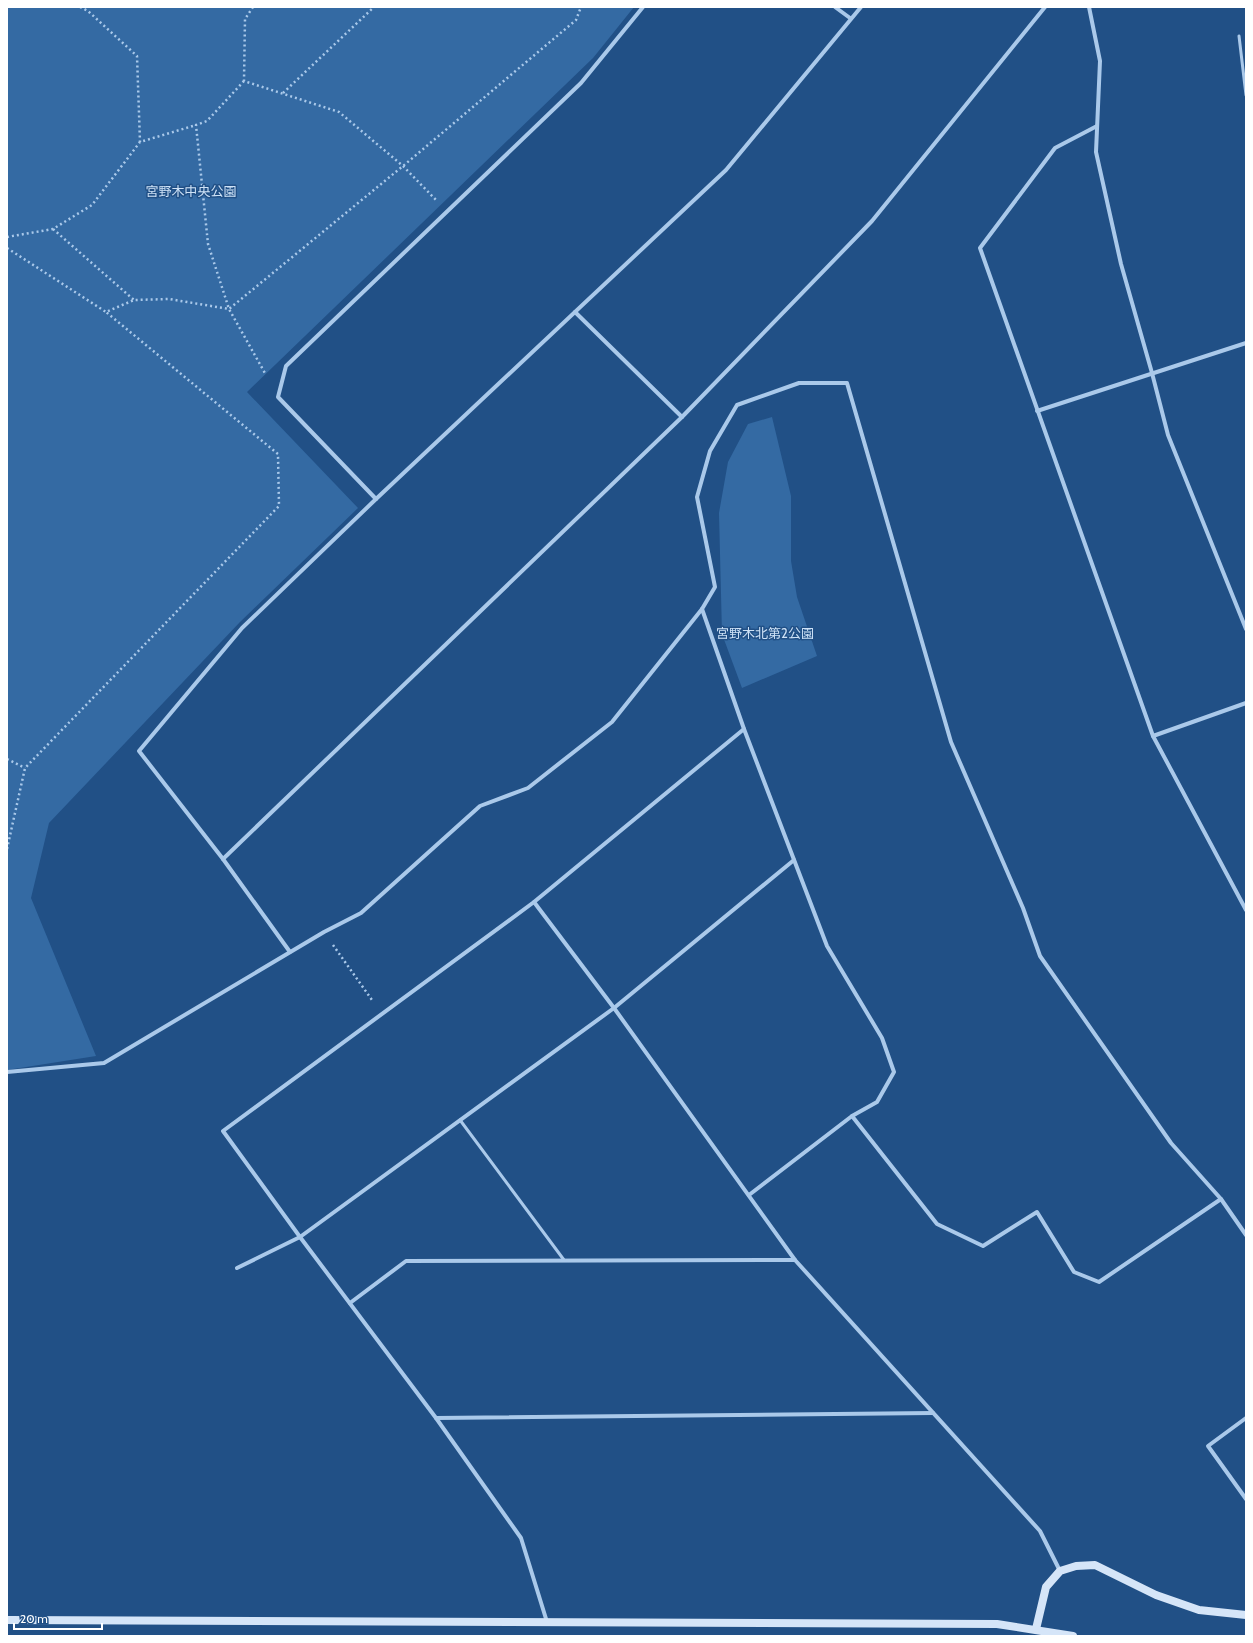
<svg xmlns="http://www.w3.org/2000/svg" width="1253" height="1643" font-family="Cabin,'Noto Sans JP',sans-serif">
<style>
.green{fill:#346aa3}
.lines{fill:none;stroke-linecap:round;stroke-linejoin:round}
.path{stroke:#aac9ea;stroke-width:2.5;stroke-dasharray:2 3;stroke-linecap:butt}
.lane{stroke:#aac9ea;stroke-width:3}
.street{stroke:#aac9ea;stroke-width:4}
.secondary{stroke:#d5e5f8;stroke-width:8}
.labels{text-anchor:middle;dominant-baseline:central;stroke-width:3;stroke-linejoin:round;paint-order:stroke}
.park-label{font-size:13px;fill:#cee2f7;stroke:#215086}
</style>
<rect width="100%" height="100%" fill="#215086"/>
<g class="green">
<path d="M 7,7 L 634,7 L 593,58 L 247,392 L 358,508 L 240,622 L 49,823 L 31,898 L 96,1056 L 7,1070 Z"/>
<path d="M 772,417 L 791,496 L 791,561 L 797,597 L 817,656 L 742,688 L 722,634 L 719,513 L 728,462 L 748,424 Z"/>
</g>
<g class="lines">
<g class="path">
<path d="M 80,7 L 88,11 L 137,56 L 140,142"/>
<path d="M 253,7 L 245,19 L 244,81 L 339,112 L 403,166 L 436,200"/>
<path d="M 244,81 L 207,121 L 196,125 L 208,244 L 229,309 L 266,375"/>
<path d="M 283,93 L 374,7"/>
<path d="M 53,229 L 134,300"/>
<path d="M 7,237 L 53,229 L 92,205 L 140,142 L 196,125"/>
<path d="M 7,248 L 106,312 L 134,300 L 169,299 L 229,309 L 403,166 L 576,20 L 581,7"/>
<path d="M 7,759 L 25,768"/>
<path d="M 7,849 L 25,768 L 279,506 L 278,454 L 106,312"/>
<path d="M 333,945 L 372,1000"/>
</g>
<g class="lane">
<path d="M 1239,36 L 1246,95"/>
<path d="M 460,1120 L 564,1260"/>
</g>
<g class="street">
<path d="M 835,7 L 850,18"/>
<path d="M 1089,7 L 1100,61 L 1096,152 L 1121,264 L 1152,373 L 1168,435 L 1246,629"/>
<path d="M 1097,126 L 1055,148 L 980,248 L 1153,736 L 1246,703"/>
<path d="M 575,312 L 682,417"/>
<path d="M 1037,411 L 1246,343"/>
<path d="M 376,499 L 278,397 L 286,366 L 581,83 L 643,7"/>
<path d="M 702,609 L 744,729 L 827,946 L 882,1038 L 894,1072 L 877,1102 L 852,1116 L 749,1195"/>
<path d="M 1153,736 L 1246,910"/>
<path d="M 223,859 L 682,417 L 872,221 L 1045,7"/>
<path d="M 534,902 L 614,1008 L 795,1260 L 1040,1531 L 1060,1571"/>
<path d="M 290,952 L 223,859 L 139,751 L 242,628 L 376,499 L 726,170 L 861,7"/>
<path d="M 7,1072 L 104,1063 L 324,932 L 361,913 L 480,806 L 528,788 L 612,722 L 702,609 L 715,587 L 697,497 L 710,451 L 737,405 L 799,383 L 847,383 L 951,742 L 1023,908 L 1040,956 L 1171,1143 L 1221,1199 L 1246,1235"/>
<path d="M 852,1116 L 937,1224 L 983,1246 L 1037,1212 L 1074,1272 L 1099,1282 L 1221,1199"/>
<path d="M 237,1268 L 300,1237 L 614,1008 L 794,860"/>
<path d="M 350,1303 L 406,1261 L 795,1260"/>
<path d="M 436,1418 L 933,1413"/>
<path d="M 1246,1418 L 1208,1446 L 1246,1499"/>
<path d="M 547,1622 L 521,1538 L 436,1418 L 300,1237 L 223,1131 L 534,902 L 744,729"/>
</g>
<g class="secondary">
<path d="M 7,1620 L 997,1624 L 1073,1636"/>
<path d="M 1036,1629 L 1046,1587 L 1060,1571 L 1076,1566 L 1095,1565 L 1156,1595 L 1199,1610 L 1246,1615"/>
</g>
</g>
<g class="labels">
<g class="park-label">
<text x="191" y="191">宮野木中央公園</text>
<text x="765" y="633">宮野木北第2公園</text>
</g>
</g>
<rect width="1253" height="1643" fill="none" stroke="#ffffff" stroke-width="16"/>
<path d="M14 1623v6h88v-6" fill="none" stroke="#ffffff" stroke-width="2"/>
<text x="20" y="1623" font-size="12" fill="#ffffff" stroke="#215086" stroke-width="3" paint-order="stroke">20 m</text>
</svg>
